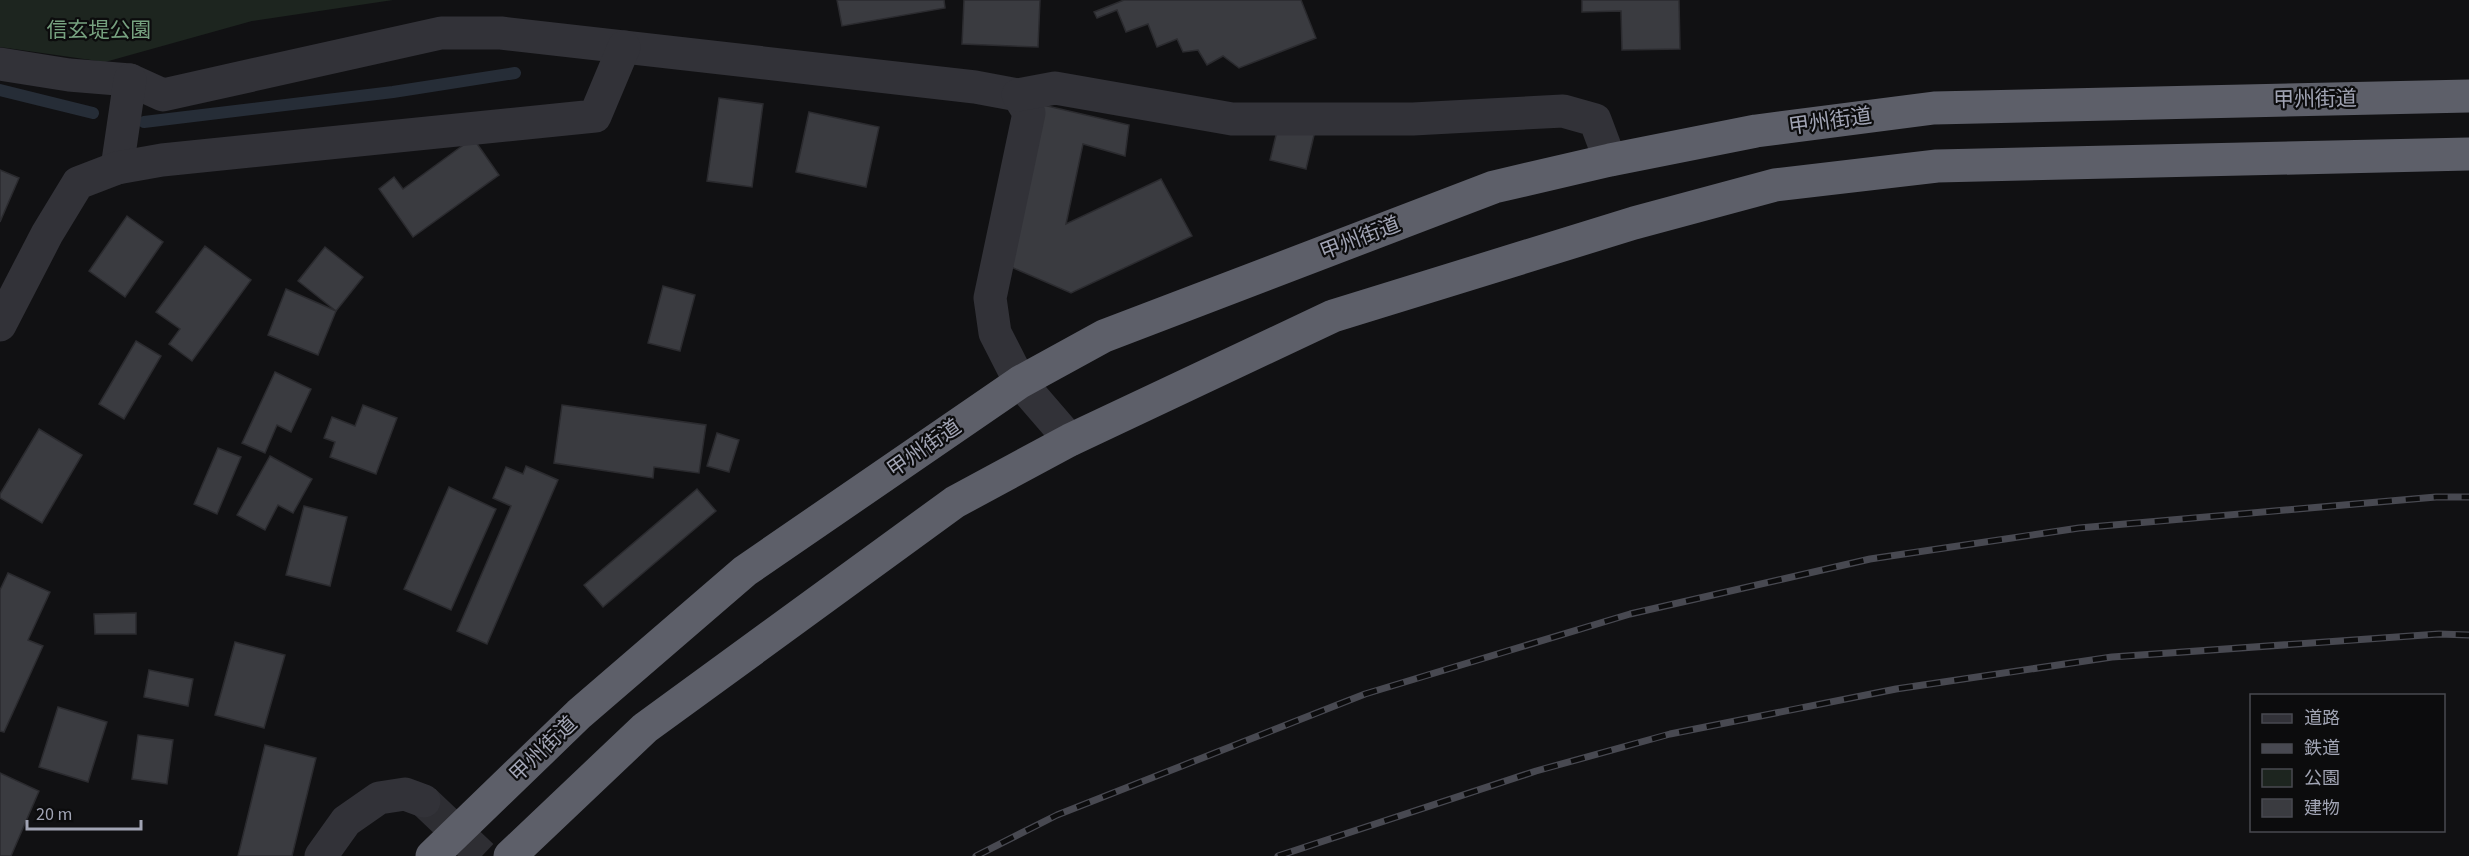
<svg xmlns="http://www.w3.org/2000/svg" width="2469" height="856" font-family="'Source Sans 3','Noto Sans JP',sans-serif">
<style>
.green{fill:#1d251f}
.lines{fill:none;stroke-linecap:round;stroke-linejoin:round}
.stream{stroke:#262d37;stroke-width:12}
.building{fill:#3a3b40;stroke:#2b2b2f;stroke-width:1.5}
.minor-tunnel{stroke:#2e2e33;stroke-width:33;stroke-dasharray:33 16;stroke-linecap:butt}
.minor{stroke:#323238;stroke-width:33}
.highway{stroke:#5d5f69;stroke-width:33}
.rail-casing{stroke:#484951;stroke-width:7}
.rail{stroke:#0c0c0d;stroke-width:4.5;stroke-dasharray:14;stroke-linecap:butt}
.labels{text-anchor:middle;dominant-baseline:central;stroke-width:4.5;stroke-linejoin:round;paint-order:stroke}
.park-label{font-size:21px;fill:#76a17f;stroke:#0c0c0d}
.street-label{font-size:21px;fill:#a1a4b4;stroke:#0c0c0d}
</style>
<rect width="100%" height="100%" fill="#111113"/>
<path class="green" d="M 0,0 L 393,0 L 252,21 L 105,62 L 0,47 Z"/>
<g class="lines">
<g class="stream">
<path d="M 0,90 L 93,113"/>
<path d="M 144,122 L 393,92 L 515,73"/>
</g>
</g>
<g class="building">
<path d="M 837,0 L 944,0 L 945,8 L 842,26 Z"/>
<path d="M 964,0 L 1040,0 L 1038,47 L 962,44 Z"/>
<path d="M 1124,0 L 1301,0 L 1316,38 L 1239,68 L 1223,56 L 1207,65 L 1198,50 L 1183,52 L 1177,39 L 1157,47 L 1148,24 L 1126,32 L 1117,10 L 1097,18 L 1094,12 Z"/>
<path d="M 1582,0 L 1679,0 L 1680,49 L 1622,50 L 1621,11 L 1582,12 Z"/>
<path d="M 719,98 L 763,104 L 752,187 L 707,181 Z"/>
<path d="M 1043,105 L 1129,125 L 1125,156 L 1083,144 L 1066,224 L 1161,179 L 1192,236 L 1071,293 L 1011,267 Z"/>
<path d="M 809,112 L 879,127 L 866,187 L 796,172 Z"/>
<path d="M 1279,123 L 1315,131 L 1306,169 L 1270,160 Z"/>
<path d="M 473,138 L 499,175 L 413,237 L 379,189 L 394,177 L 403,189 Z"/>
<path d="M 0,170 L 19,178 L 0,222 Z"/>
<path d="M 127,216 L 163,242 L 125,297 L 89,271 Z"/>
<path d="M 205,246 L 251,280 L 192,361 L 169,344 L 180,329 L 156,312 Z"/>
<path d="M 325,247 L 363,277 L 336,311 L 298,281 Z"/>
<path d="M 663,286 L 695,295 L 680,351 L 648,343 Z"/>
<path d="M 286,289 L 336,311 L 318,355 L 268,335 Z"/>
<path d="M 136,341 L 161,356 L 124,419 L 99,404 Z"/>
<path d="M 275,372 L 311,389 L 291,432 L 277,425 L 265,453 L 242,443 Z"/>
<path d="M 363,405 L 397,418 L 376,474 L 330,457 L 335,442 L 324,438 L 332,417 L 355,426 Z"/>
<path d="M 562,405 L 706,425 L 699,473 L 654,467 L 653,478 L 554,463 Z"/>
<path d="M 39,429 L 82,455 L 42,523 L 0,498 L 0,494 Z"/>
<path d="M 717,433 L 739,440 L 729,472 L 707,466 Z"/>
<path d="M 218,448 L 241,457 L 217,514 L 194,504 Z"/>
<path d="M 270,456 L 312,479 L 293,513 L 278,505 L 265,530 L 237,515 Z"/>
<path d="M 526,466 L 558,480 L 487,644 L 457,631 L 511,506 L 493,498 L 506,467 L 523,474 Z"/>
<path d="M 449,487 L 496,509 L 451,610 L 404,589 Z"/>
<path d="M 697,489 L 716,511 L 603,607 L 584,585 Z"/>
<path d="M 304,506 L 347,517 L 330,586 L 286,575 Z"/>
<path d="M 8,573 L 50,592 L 28,640 L 43,646 L 4,732 L 0,731 L 0,590 Z"/>
<path d="M 136,613 L 136,634 L 95,634 L 94,614 Z"/>
<path d="M 235,642 L 285,655 L 264,728 L 215,715 Z"/>
<path d="M 149,670 L 193,679 L 188,706 L 144,697 Z"/>
<path d="M 58,707 L 107,722 L 88,782 L 39,767 Z"/>
<path d="M 138,735 L 173,740 L 167,784 L 132,779 Z"/>
<path d="M 265,745 L 316,758 L 292,856 L 238,856 Z"/>
<path d="M 0,773 L 39,791 L 11,856 L 0,856 Z"/>
</g>
<g class="lines">
<path class="minor-tunnel" d="M 424,801 L 482,856"/>
<g class="minor">
<path d="M 0,64 L 69,75 L 130,80 L 163,95 L 441,33 L 501,33 L 975,87 L 1018,95 L 1029,113 L 990,298 L 995,333 L 1020,382 L 1070,440"/>
<path d="M 1018,95 L 1055,88 L 1232,119 L 1413,119 L 1563,111 L 1595,120 L 1610,160"/>
<path d="M 117,168 L 130,80"/>
<path d="M 0,325 L 47,234 L 78,183 L 117,168 L 162,160 L 595,116 L 624,47"/>
<path d="M 321,856 L 346,821 L 379,798 L 405,794 L 424,801"/>
</g>
<g class="highway">
<path d="M 432,856 L 579,714 L 745,571 L 1020,382 L 1104,336 L 1494,187 L 1610,160 L 1756,131 L 1934,108 L 2469,96"/>
<path d="M 510,856 L 645,728 L 955,502 L 1070,440 L 1333,316 L 1634,223 L 1775,185 L 1937,166 L 2469,154"/>
</g>
<g class="rail-casing">
<g id="rail">
<path d="M 976,856 L 1057,815 L 1365,694 L 1630,614 L 1870,559 L 2079,528 L 2436,497 L 2469,497"/>
<path d="M 1278,856 L 1536,771 L 1670,734 L 1896,689 L 2112,657 L 2439,634 L 2469,635"/>
</g>
</g>
<use href="#rail" class="rail"/>
</g>
<g class="labels">
<g class="park-label">
<text x="99" y="30">信玄堤公園</text>
</g>
<g class="street-label">
<text transform="translate(2315 99) rotate(-1)">甲州街道</text>
<text transform="translate(1830 121) rotate(-8)">甲州街道</text>
<text transform="translate(1360 238) rotate(-21)">甲州街道</text>
<text transform="translate(924 448) rotate(-35)">甲州街道</text>
<text transform="translate(543 749) rotate(-44)">甲州街道</text>
</g>
</g>
<rect x="2250" y="694" width="195" height="138" fill="#0c0c0d" stroke="#484950" stroke-width="1.5"/>
<rect x="2262" y="714" width="30" height="9" fill="#323238" stroke="#484950" stroke-width="1.5"/>
<text x="2304" y="724" font-size="18" fill="#a1a4b4">道路</text>
<rect x="2262" y="744" width="30" height="9" fill="#484951" stroke="#484950" stroke-width="1.5"/>
<text x="2304" y="754" font-size="18" fill="#a1a4b4">鉄道</text>
<rect x="2262" y="769" width="30" height="18" fill="#1d251f" stroke="#484950" stroke-width="1.5"/>
<text x="2304" y="784" font-size="18" fill="#a1a4b4">公園</text>
<rect x="2262" y="799" width="30" height="18" fill="#3a3b40" stroke="#484950" stroke-width="1.5"/>
<text x="2304" y="814" font-size="18" fill="#a1a4b4">建物</text>
<path d="M27 820v9h114v-9" fill="none" stroke="#a1a4b4" stroke-width="3"/>
<text x="36" y="820" font-size="18" fill="#a1a4b4" stroke="#0c0c0d" stroke-width="4.5" paint-order="stroke">20 m</text>
</svg>
